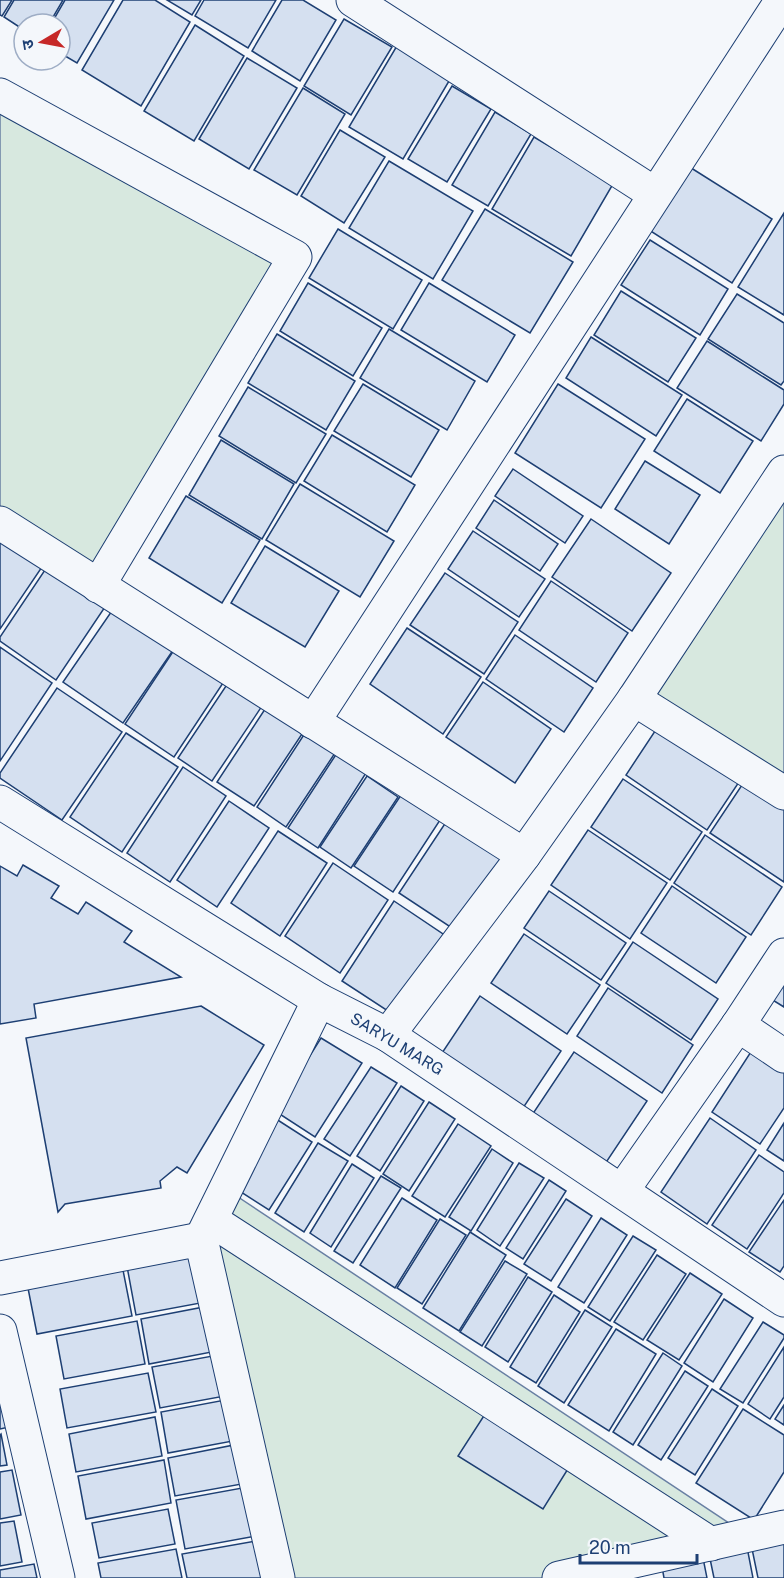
<svg xmlns="http://www.w3.org/2000/svg" width="784" height="1578" font-family="'Public Sans','Noto Sans Devanagari',sans-serif">
<style>
.green{fill:#d7e8df;stroke:#687fa3;stroke-width:1.5}
.building{fill:#d5e0f0;stroke:#1d3f73;stroke-width:1.5}
.lines{fill:none;stroke-linecap:round;stroke-linejoin:round}
.minor-casing{stroke:#1d3f73;stroke-width:35}
.minor{stroke:#f4f7fb;stroke-width:33}
.labels{text-anchor:middle;dominant-baseline:central;stroke-width:4.5;stroke-linejoin:round;paint-order:stroke}
.street-label{font-size:16px;fill:#1d3f73;stroke:#f4f7fb}
</style>
<rect width="100%" height="100%" fill="#f4f7fb"/>
<g class="green">
<path d="M 0,95 L 295,257 L 98,586 L 0,523 Z"/>
<path d="M 784,472 L 784,791 L 634,699 Z"/>
<path d="M 226,1189 L 747,1535 L 559,1578 L 278,1578 L 201,1239 Z"/>
</g>
<g class="building">
<path d="M 0,0 L 12,0 L 2,16 L 0,15 Z"/>
<path d="M 14,0 L 63,0 L 49,24 L 24,24 L 24,30 L 4,17 Z"/>
<path d="M 65,0 L 114,0 L 77,63 L 60,53 L 60,24 L 51,24 Z"/>
<path d="M 123,0 L 155,0 L 190,22 L 141,106 L 82,70 Z"/>
<path d="M 167,0 L 201,0 L 192,15 Z"/>
<path d="M 204,0 L 276,0 L 248,48 L 195,16 Z"/>
<path d="M 282,0 L 303,0 L 336,20 L 300,81 L 252,51 Z"/>
<path d="M 344,19 L 392,47 L 351,115 L 304,86 Z"/>
<path d="M 195,25 L 244,56 L 194,141 L 144,111 Z"/>
<path d="M 398,44 L 452,76 L 403,159 L 349,127 Z"/>
<path d="M 247,58 L 297,88 L 249,169 L 199,139 Z"/>
<path d="M 452,86 L 491,109 L 447,182 L 408,159 Z"/>
<path d="M 303,88 L 345,114 L 297,195 L 254,170 Z"/>
<path d="M 495,112 L 531,134 L 488,206 L 452,185 Z"/>
<path d="M 340,130 L 385,157 L 344,223 L 301,196 Z"/>
<path d="M 534,137 L 613,184 L 571,256 L 492,209 Z"/>
<path d="M 389,161 L 473,211 L 433,279 L 349,228 Z"/>
<path d="M 688,166 L 772,219 L 732,283 L 649,230 Z"/>
<path d="M 485,209 L 573,262 L 530,333 L 442,280 Z"/>
<path d="M 784,213 L 784,315 L 738,287 Z"/>
<path d="M 338,229 L 422,280 L 393,329 L 309,278 Z"/>
<path d="M 650,240 L 728,289 L 700,335 L 621,285 Z"/>
<path d="M 308,283 L 382,328 L 353,376 L 280,331 Z"/>
<path d="M 429,283 L 515,335 L 487,382 L 401,330 Z"/>
<path d="M 621,291 L 696,338 L 668,382 L 594,335 Z"/>
<path d="M 737,294 L 784,323 L 784,381 L 781,385 L 708,339 Z"/>
<path d="M 389,329 L 475,381 L 447,430 L 360,378 Z"/>
<path d="M 277,334 L 355,381 L 326,430 L 248,383 Z"/>
<path d="M 591,337 L 682,395 L 656,436 L 566,378 Z"/>
<path d="M 707,341 L 784,390 L 784,404 L 761,441 L 677,388 Z"/>
<path d="M 363,384 L 439,430 L 411,477 L 334,431 Z"/>
<path d="M 558,384 L 645,439 L 601,508 L 515,453 Z"/>
<path d="M 248,387 L 326,434 L 296,483 L 219,436 Z"/>
<path d="M 687,399 L 753,441 L 720,493 L 654,451 Z"/>
<path d="M 332,435 L 415,485 L 387,532 L 304,481 Z"/>
<path d="M 221,440 L 294,484 L 262,539 L 189,495 Z"/>
<path d="M 645,461 L 700,495 L 669,544 L 615,509 Z"/>
<path d="M 513,469 L 583,516 L 565,543 L 495,496 Z"/>
<path d="M 300,484 L 394,541 L 360,597 L 266,540 Z"/>
<path d="M 186,496 L 260,540 L 222,603 L 149,558 Z"/>
<path d="M 494,500 L 558,544 L 540,571 L 476,528 Z"/>
<path d="M 591,519 L 671,573 L 632,631 L 552,577 Z"/>
<path d="M 473,531 L 545,579 L 519,617 L 448,569 Z"/>
<path d="M 0,537 L 44,564 L 0,629 Z"/>
<path d="M 265,546 L 339,591 L 305,647 L 231,603 Z"/>
<path d="M 51,561 L 109,601 L 56,680 L 0,641 L 0,637 Z"/>
<path d="M 445,573 L 518,622 L 484,674 L 410,625 Z"/>
<path d="M 551,581 L 628,633 L 596,682 L 519,630 Z"/>
<path d="M 118,602 L 178,643 L 123,723 L 63,682 Z"/>
<path d="M 407,628 L 481,677 L 443,734 L 370,684 Z"/>
<path d="M 515,635 L 593,688 L 564,732 L 486,679 Z"/>
<path d="M 178,644 L 227,677 L 174,757 L 125,724 Z"/>
<path d="M 0,647 L 52,683 L 0,761 Z"/>
<path d="M 232,677 L 266,700 L 212,781 L 178,758 Z"/>
<path d="M 483,682 L 551,729 L 515,783 L 446,737 Z"/>
<path d="M 57,688 L 122,732 L 62,820 L 0,778 L 0,773 Z"/>
<path d="M 271,700 L 308,725 L 254,806 L 217,782 Z"/>
<path d="M 661,722 L 743,776 L 707,830 L 626,775 Z"/>
<path d="M 307,730 L 337,750 L 286,827 L 257,807 Z"/>
<path d="M 126,733 L 178,767 L 122,852 L 70,817 Z"/>
<path d="M 337,753 L 366,773 L 318,848 L 288,828 Z"/>
<path d="M 183,767 L 226,796 L 170,882 L 127,853 Z"/>
<path d="M 367,776 L 398,797 L 351,868 L 320,847 Z"/>
<path d="M 748,776 L 784,800 L 784,882 L 710,833 Z"/>
<path d="M 623,779 L 702,832 L 670,880 L 591,827 Z"/>
<path d="M 405,789 L 444,814 L 393,892 L 354,866 Z"/>
<path d="M 229,801 L 269,828 L 217,907 L 177,880 Z"/>
<path d="M 452,813 L 513,854 L 461,934 L 399,893 Z"/>
<path d="M 588,830 L 667,883 L 630,939 L 551,885 Z"/>
<path d="M 278,831 L 327,863 L 280,936 L 231,903 Z"/>
<path d="M 705,835 L 782,887 L 751,935 L 674,883 Z"/>
<path d="M 333,863 L 388,900 L 340,973 L 285,936 Z"/>
<path d="M 23,865 L 59,886 L 51,898 L 78,914 L 86,902 L 132,931 L 124,942 L 181,977 L 34,1004 L 36,1018 L 0,1024 L 0,866 L 17,876 Z"/>
<path d="M 672,886 L 746,937 L 716,983 L 641,933 Z"/>
<path d="M 549,891 L 626,943 L 601,980 L 524,928 Z"/>
<path d="M 394,901 L 446,936 L 394,1015 L 342,981 Z"/>
<path d="M 524,934 L 600,985 L 567,1034 L 491,983 Z"/>
<path d="M 633,942 L 718,999 L 691,1040 L 606,983 Z"/>
<path d="M 784,978 L 784,1007 L 771,999 Z"/>
<path d="M 608,988 L 693,1045 L 662,1093 L 577,1036 Z"/>
<path d="M 480,996 L 561,1051 L 521,1111 L 440,1056 Z"/>
<path d="M 201,1006 L 264,1045 L 187,1173 L 177,1167 L 160,1181 L 161,1188 L 65,1204 L 58,1212 L 26,1038 Z"/>
<path d="M 321,1038 L 362,1063 L 315,1137 L 275,1111 Z"/>
<path d="M 756,1044 L 784,1063 L 784,1108 L 760,1144 L 712,1112 Z"/>
<path d="M 574,1052 L 647,1101 L 603,1167 L 530,1118 Z"/>
<path d="M 371,1067 L 397,1083 L 350,1156 L 324,1139 Z"/>
<path d="M 401,1086 L 424,1101 L 380,1171 L 357,1156 Z"/>
<path d="M 429,1102 L 455,1119 L 409,1191 L 383,1174 Z"/>
<path d="M 273,1117 L 312,1142 L 269,1210 L 230,1185 Z"/>
<path d="M 710,1118 L 756,1150 L 707,1224 L 661,1192 Z"/>
<path d="M 784,1123 L 784,1161 L 767,1150 Z"/>
<path d="M 458,1124 L 491,1146 L 445,1217 L 412,1196 Z"/>
<path d="M 318,1143 L 348,1161 L 304,1232 L 275,1213 Z"/>
<path d="M 492,1149 L 513,1163 L 471,1231 L 449,1217 Z"/>
<path d="M 759,1155 L 784,1172 L 784,1193 L 747,1249 L 712,1225 Z"/>
<path d="M 519,1163 L 544,1178 L 500,1246 L 477,1230 Z"/>
<path d="M 352,1164 L 374,1178 L 331,1247 L 310,1233 Z"/>
<path d="M 381,1176 L 401,1188 L 353,1263 L 334,1251 Z"/>
<path d="M 549,1180 L 566,1191 L 523,1259 L 506,1248 Z"/>
<path d="M 402,1198 L 437,1220 L 395,1288 L 360,1265 Z"/>
<path d="M 566,1199 L 592,1216 L 551,1281 L 524,1264 Z"/>
<path d="M 784,1200 L 784,1266 L 780,1272 L 749,1252 Z"/>
<path d="M 601,1218 L 627,1235 L 584,1303 L 558,1287 Z"/>
<path d="M 440,1219 L 466,1235 L 422,1304 L 397,1288 Z"/>
<path d="M 470,1232 L 506,1255 L 459,1331 L 423,1308 Z"/>
<path d="M 633,1236 L 656,1250 L 610,1321 L 588,1307 Z"/>
<path d="M 195,1248 L 206,1302 L 136,1315 L 126,1261 Z"/>
<path d="M 657,1255 L 686,1274 L 643,1340 L 614,1322 Z"/>
<path d="M 505,1261 L 527,1274 L 482,1346 L 460,1332 Z"/>
<path d="M 122,1265 L 132,1316 L 37,1334 L 27,1283 Z"/>
<path d="M 690,1273 L 722,1294 L 679,1360 L 647,1340 Z"/>
<path d="M 528,1277 L 552,1292 L 508,1362 L 485,1347 Z"/>
<path d="M 554,1295 L 580,1312 L 536,1383 L 510,1367 Z"/>
<path d="M 724,1299 L 753,1318 L 713,1382 L 684,1363 Z"/>
<path d="M 209,1306 L 217,1351 L 149,1364 L 141,1319 Z"/>
<path d="M 585,1310 L 612,1327 L 564,1403 L 538,1386 Z"/>
<path d="M 137,1321 L 145,1364 L 64,1379 L 56,1336 Z"/>
<path d="M 763,1322 L 784,1335 L 784,1338 L 743,1403 L 720,1389 Z"/>
<path d="M 616,1329 L 656,1354 L 609,1431 L 568,1405 Z"/>
<path d="M 784,1347 L 784,1397 L 770,1419 L 748,1404 Z"/>
<path d="M 663,1353 L 682,1366 L 633,1445 L 613,1432 Z"/>
<path d="M 218,1355 L 225,1396 L 160,1408 L 152,1367 Z"/>
<path d="M 685,1371 L 708,1386 L 661,1460 L 638,1445 Z"/>
<path d="M 148,1373 L 156,1412 L 67,1428 L 60,1389 Z"/>
<path d="M 0,1382 L 9,1427 L 0,1429 Z"/>
<path d="M 712,1389 L 738,1406 L 695,1475 L 668,1458 Z"/>
<path d="M 225,1400 L 233,1441 L 168,1453 L 161,1412 Z"/>
<path d="M 784,1405 L 784,1425 L 775,1419 Z"/>
<path d="M 743,1409 L 784,1435 L 784,1472 L 754,1520 L 696,1483 Z"/>
<path d="M 487,1411 L 571,1464 L 543,1509 L 458,1456 Z"/>
<path d="M 155,1417 L 162,1456 L 76,1472 L 69,1434 Z"/>
<path d="M 1,1434 L 7,1465 L 0,1466 L 0,1435 Z"/>
<path d="M 234,1445 L 242,1484 L 175,1496 L 168,1458 Z"/>
<path d="M 164,1460 L 171,1503 L 86,1519 L 78,1476 Z"/>
<path d="M 12,1470 L 21,1515 L 0,1519 L 0,1472 Z"/>
<path d="M 253,1486 L 262,1535 L 185,1549 L 176,1500 Z"/>
<path d="M 168,1509 L 175,1544 L 99,1558 L 92,1523 Z"/>
<path d="M 14,1521 L 22,1562 L 0,1566 L 0,1523 Z"/>
<path d="M 784,1533 L 784,1578 L 758,1578 L 750,1539 Z"/>
<path d="M 256,1541 L 263,1578 L 187,1578 L 182,1554 Z"/>
<path d="M 746,1542 L 753,1578 L 714,1578 L 708,1549 Z"/>
<path d="M 176,1549 L 182,1578 L 101,1578 L 98,1563 Z"/>
<path d="M 702,1553 L 707,1578 L 664,1578 L 661,1561 Z"/>
<path d="M 34,1564 L 37,1578 L 0,1578 L 0,1570 Z"/>
</g>
<g class="lines">
<g class="minor-casing">
<g id="minor">
<path d="M 353,0 L 655,194"/>
<path d="M 0,95 L 295,257 L 98,586"/>
<path d="M 0,523 L 524,855"/>
<path d="M 634,699 L 784,793"/>
<path d="M 313,722 L 782,0"/>
<path d="M 0,802 L 319,1000 L 388,1035 L 784,1300"/>
<path d="M 738,1025 L 784,1056"/>
<path d="M 388,1035 L 524,855 L 634,699 L 784,472"/>
<path d="M 622,1191 L 738,1025 L 784,955"/>
<path d="M 211,1220 L 711,1544"/>
<path d="M 201,1239 L 319,1000"/>
<path d="M 0,1278 L 201,1239 L 278,1578"/>
<path d="M 0,1331 L 58,1578"/>
<path d="M 559,1578 L 784,1527"/>
</g>
</g>
<use href="#minor" class="minor"/>
</g>
<g class="labels">
<g class="street-label">
<text transform="translate(397 1044) rotate(31)">SARYU MARG</text>
</g>
</g>
<g transform="translate(42 42) rotate(260)"><circle r="28" fill="#f4f7fb" stroke="#9eadc5" stroke-width="1.5"/>
<path d="M0-4.5L10 22L0 15L-10 22Z" fill="#c62828"/>
<text y="-9" font-size="16" font-weight="bold" text-anchor="middle" fill="#1d3f73">उ</text>
</g>
<path d="M580 1554v9h117v-9" fill="none" stroke="#1d3f73" stroke-width="3"/>
<text x="589" y="1554" font-size="18" fill="#1d3f73" stroke="#f4f7fb" stroke-width="4.5" paint-order="stroke">20 m</text>
</svg>
